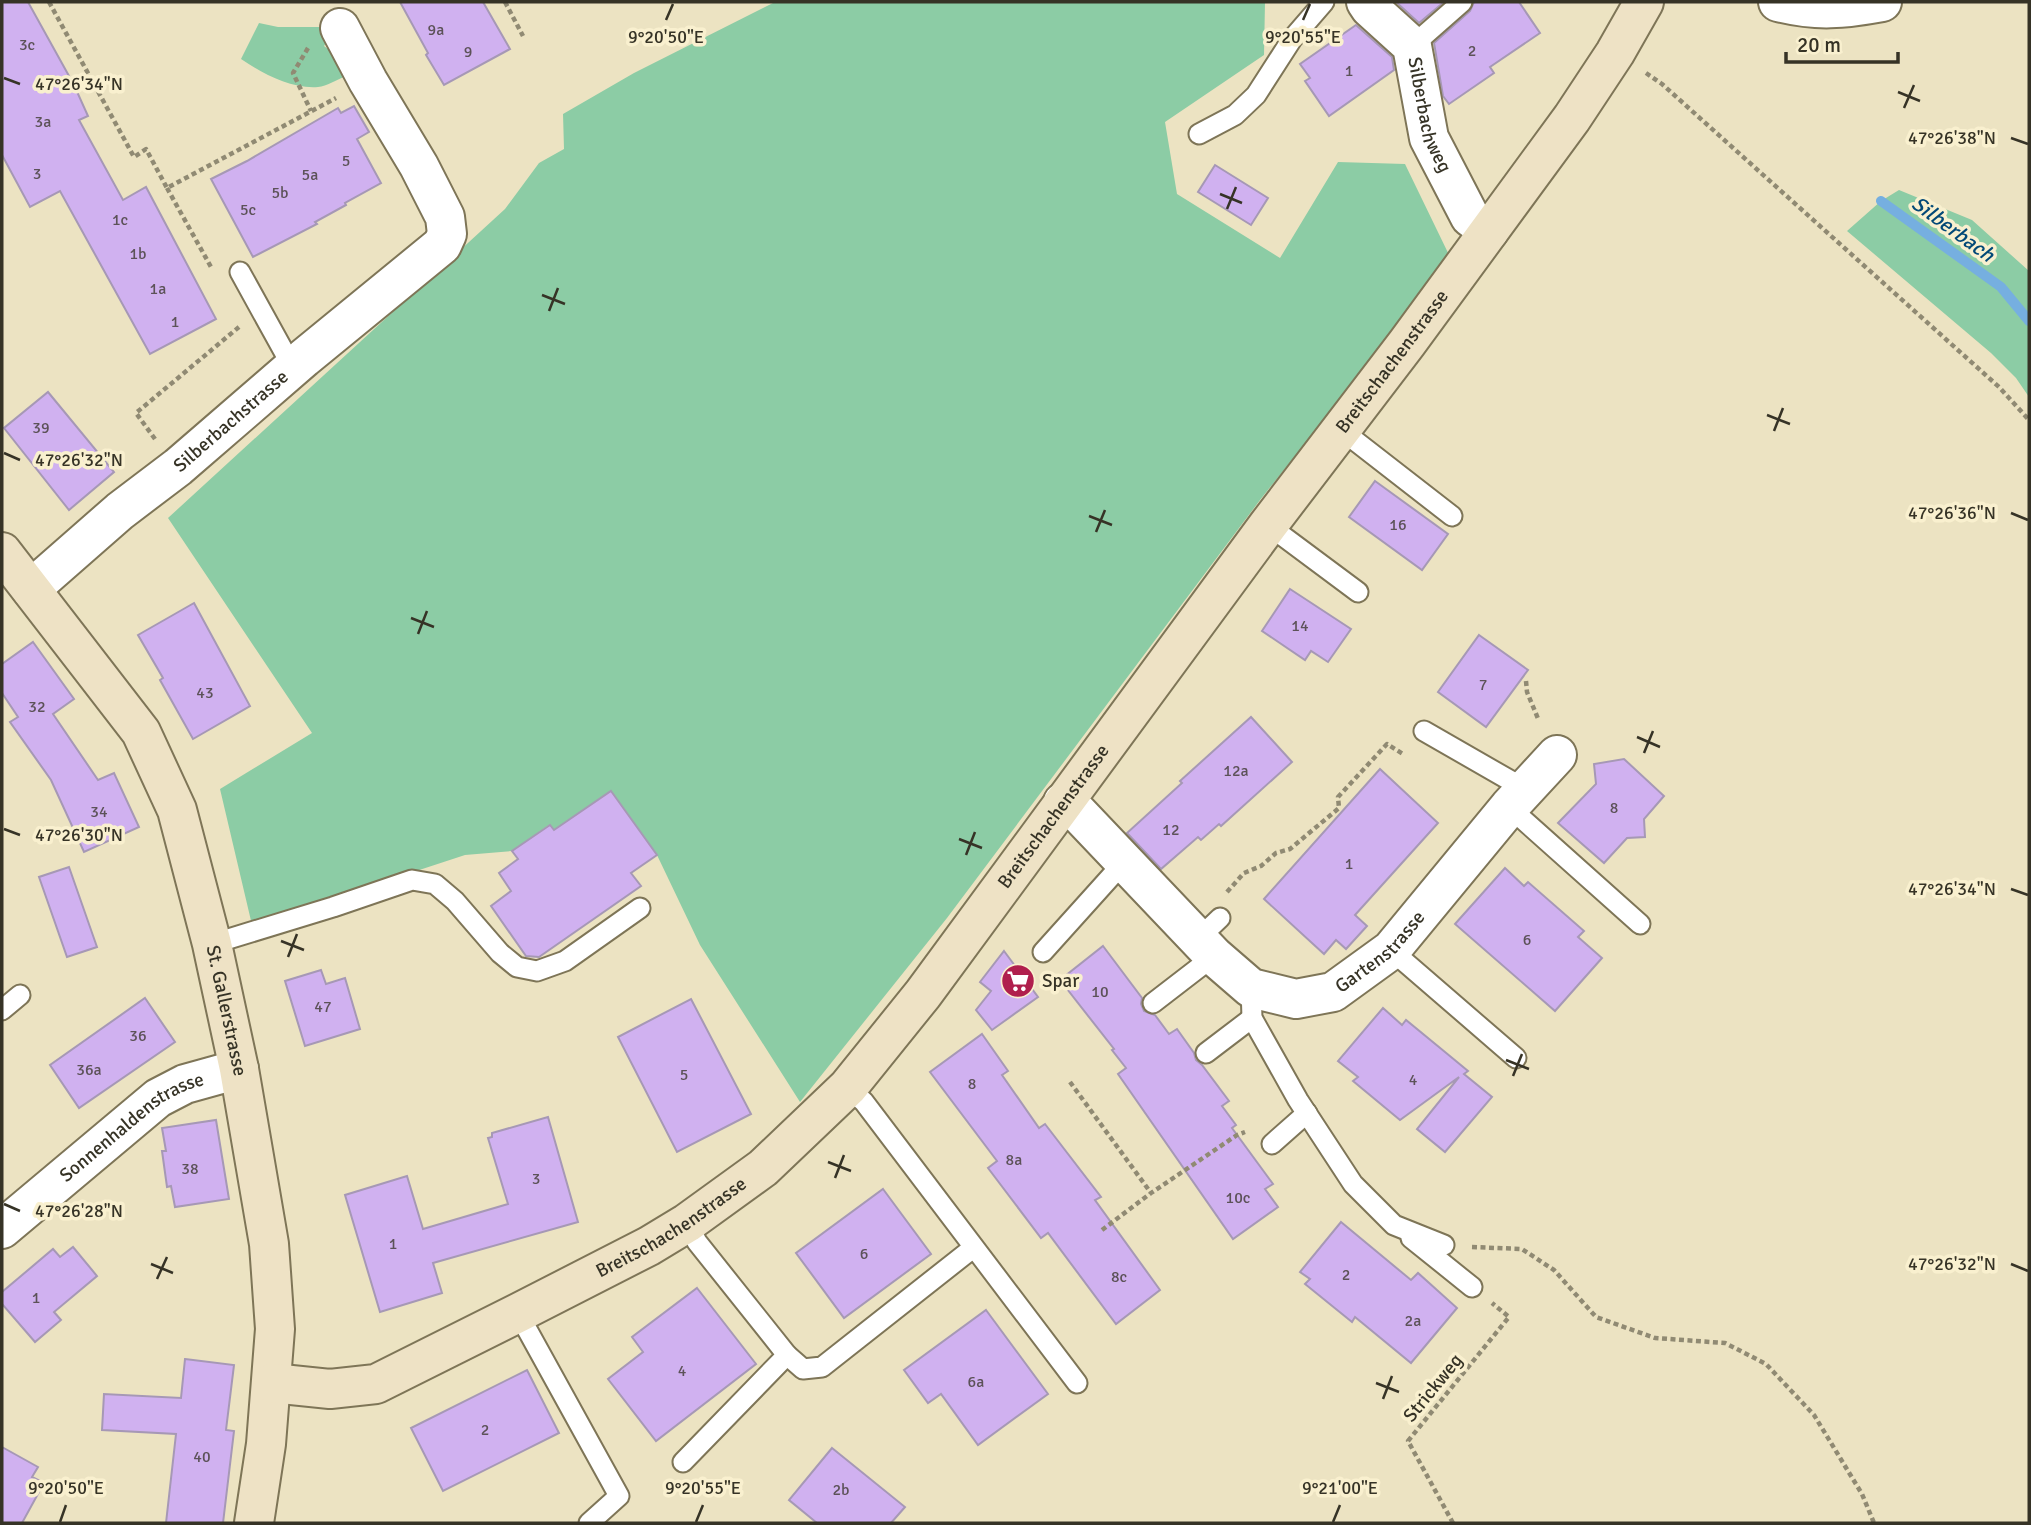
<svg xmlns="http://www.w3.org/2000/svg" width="2031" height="1525" font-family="Signika,sans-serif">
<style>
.green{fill:#8ccca5}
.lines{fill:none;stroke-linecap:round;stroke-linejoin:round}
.stream{stroke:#76afe0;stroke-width:10}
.building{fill:#d0b1f0;stroke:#a698b5;stroke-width:2}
.lane-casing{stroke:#7e7557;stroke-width:23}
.street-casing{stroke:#7e7557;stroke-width:42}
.secondary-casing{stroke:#7e7557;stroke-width:42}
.path{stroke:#908a73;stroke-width:4.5;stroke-dasharray:5 3.5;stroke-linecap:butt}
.lane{stroke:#fff;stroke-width:19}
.street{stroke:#fff;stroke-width:38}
.secondary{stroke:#eee2c5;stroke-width:38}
.ticks{fill:none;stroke:#363326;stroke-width:2.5}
.labels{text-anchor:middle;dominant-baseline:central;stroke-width:7;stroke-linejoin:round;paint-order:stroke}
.number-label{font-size:16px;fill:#5c5258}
.street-label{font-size:19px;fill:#363326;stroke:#f9f0cf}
.poi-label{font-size:19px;fill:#363326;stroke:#f9f0cf;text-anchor:start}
.water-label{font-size:21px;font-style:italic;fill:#034977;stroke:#f9f0cf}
.ticks-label{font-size:18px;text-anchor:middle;fill:#363326;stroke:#f9f0cf;stroke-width:7;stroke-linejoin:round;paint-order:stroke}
</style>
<rect width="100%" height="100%" fill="#ece3c2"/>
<g class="green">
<path d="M 775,2 L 1265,2 L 1264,55 L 1165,122 L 1177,194 L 1280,258 L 1338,162 L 1405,164 L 1451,259 L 1260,500 L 947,918 L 800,1102 L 700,945 L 657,855 L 611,791 L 554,830 L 549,825 L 512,851 L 465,855 L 252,925 L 220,789 L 312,733 L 168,518 L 505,209 L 539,163 L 564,149 L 563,114 L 634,73 Z"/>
<path d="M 259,23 L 278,27 L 324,27 L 329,39 L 324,46 L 333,53 L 344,77 C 336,80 327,86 318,87 C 291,89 263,74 241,59 Z"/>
<path d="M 1899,190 L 1972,220 L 2029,271 L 2029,397 L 2016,378 L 1991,353 L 1847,231 L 1881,201 Z"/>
</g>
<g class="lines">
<path class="stream" d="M 1881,201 L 2001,287 L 2029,321"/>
</g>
<g class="building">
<path d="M 2,2 L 28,2 L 74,85 L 88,116 L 79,120 L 123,200 L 146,187 L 216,319 L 150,354 L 60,191 L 30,207 L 2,155 Z"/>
<path d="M 400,2 L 483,2 L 510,49 L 444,85 L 426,55 L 428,53 Z"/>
<path d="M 1396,2 L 1444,2 L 1419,23 Z"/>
<path d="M 1474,2 L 1519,2 L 1540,33 L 1490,67 L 1494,73 L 1449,104 L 1443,96 L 1434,43 L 1470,11 Z"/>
<path d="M 1356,25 L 1392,57 L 1394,70 L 1329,116 L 1305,81 L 1310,78 L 1300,64 Z"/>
<path d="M 354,106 L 369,132 L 357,139 L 381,183 L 345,203 L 346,205 L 315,222 L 317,224 L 253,257 L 211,179 L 247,161 L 338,108 L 341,113 Z"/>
<path d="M 1215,165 L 1268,198 L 1251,225 L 1198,192 Z"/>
<path d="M 48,392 L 114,472 L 69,510 L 4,428 Z"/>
<path d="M 1375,481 L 1448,534 L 1422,570 L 1349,517 Z"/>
<path d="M 1290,589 L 1351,629 L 1328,662 L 1311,651 L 1305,660 L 1262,631 Z"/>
<path d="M 194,603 L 250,706 L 193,739 L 160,680 L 163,678 L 138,635 Z"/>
<path d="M 1479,635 L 1528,670 L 1486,727 L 1438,692 Z"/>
<path d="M 33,642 L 74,699 L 53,714 L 98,780 L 114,773 L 139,827 L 84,852 L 51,780 L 10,722 L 18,717 L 2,693 L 2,664 Z"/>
<path d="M 1251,717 L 1292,762 L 1221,826 L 1219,824 L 1201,840 L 1198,837 L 1161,869 L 1127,833 L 1182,783 L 1180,781 Z"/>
<path d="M 1624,759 L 1664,796 L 1644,819 L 1645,837 L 1627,838 L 1604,863 L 1558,823 L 1596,784 L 1594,764 Z"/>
<path d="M 1380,769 L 1438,823 L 1355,915 L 1367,926 L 1346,949 L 1336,940 L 1324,954 L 1264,899 Z"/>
<path d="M 611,791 L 657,855 L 631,873 L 641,886 L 539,957 L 526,956 L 491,906 L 511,891 L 499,873 L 518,859 L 512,851 L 550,825 L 554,830 Z"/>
<path d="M 69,867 L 97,947 L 67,957 L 39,877 Z"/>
<path d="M 1505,868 L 1524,886 L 1528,882 L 1584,931 L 1578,937 L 1602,958 L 1555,1011 L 1455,924 Z"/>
<path d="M 1103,946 L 1142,998 L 1141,1004 L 1144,1011 L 1155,1015 L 1169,1034 L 1177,1029 L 1194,1053 L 1196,1060 L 1202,1065 L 1229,1101 L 1222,1106 L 1236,1125 L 1232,1128 L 1273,1184 L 1265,1189 L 1278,1207 L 1233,1239 L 1118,1074 L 1126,1068 L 1112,1050 L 1114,1049 L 1060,980 Z"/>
<path d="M 1004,951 L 1038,997 L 992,1030 L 976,1010 L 991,991 L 980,982 Z"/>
<path d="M 321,970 L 326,984 L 345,978 L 360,1029 L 305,1046 L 285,981 Z"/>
<path d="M 145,998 L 175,1042 L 79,1108 L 50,1065 Z"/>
<path d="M 691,999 L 751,1114 L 677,1152 L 618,1037 Z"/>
<path d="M 1383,1008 L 1402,1025 L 1406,1020 L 1445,1052 L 1468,1071 L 1464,1074 L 1492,1097 L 1445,1152 L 1417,1129 L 1459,1077 L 1400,1120 L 1353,1081 L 1358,1077 L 1338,1061 Z"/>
<path d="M 982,1034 L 1008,1071 L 1002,1075 L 1039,1128 L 1045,1124 L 1101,1197 L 1095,1200 L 1160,1290 L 1116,1324 L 1048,1233 L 1041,1238 L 988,1168 L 997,1161 L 930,1072 Z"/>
<path d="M 548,1117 L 578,1222 L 433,1263 L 442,1293 L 380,1312 L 345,1195 L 407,1176 L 423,1229 L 508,1204 L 488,1138 L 492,1137 L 492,1133 Z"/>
<path d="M 216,1120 L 229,1199 L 175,1207 L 171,1186 L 167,1187 L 162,1151 L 166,1151 L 162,1128 Z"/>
<path d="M 883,1189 L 931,1254 L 844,1318 L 796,1253 Z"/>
<path d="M 1341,1222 L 1411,1280 L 1418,1273 L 1457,1308 L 1411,1363 L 1355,1317 L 1352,1322 L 1305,1284 L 1310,1279 L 1300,1272 Z"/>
<path d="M 73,1247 L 97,1276 L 54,1312 L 61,1320 L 35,1342 L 2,1304 L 2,1292 L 53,1249 L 60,1257 Z"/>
<path d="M 697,1288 L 756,1364 L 656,1441 L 608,1379 L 643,1352 L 632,1337 Z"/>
<path d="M 986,1310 L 1048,1394 L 978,1445 L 941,1394 L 928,1403 L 904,1370 Z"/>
<path d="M 185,1359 L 234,1365 L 226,1430 L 234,1431 L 223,1523 L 166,1523 L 176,1434 L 102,1430 L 104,1394 L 181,1398 Z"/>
<path d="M 527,1370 L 559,1433 L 443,1491 L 411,1428 Z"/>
<path d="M 2,1447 L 38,1467 L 32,1477 L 44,1483 L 22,1523 L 2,1523 Z"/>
<path d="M 832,1448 L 905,1507 L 891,1523 L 817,1523 L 789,1500 Z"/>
</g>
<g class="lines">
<g class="lane-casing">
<g id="lane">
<path d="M 1412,46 L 1462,2"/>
<path d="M 1199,134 L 1235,115 L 1256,95 L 1292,39 L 1324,2"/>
<path d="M 240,272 L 293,368"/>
<path d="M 1340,429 L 1452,516"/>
<path d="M 1268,525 L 1358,592"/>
<path d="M 1424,731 L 1525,789"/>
<path d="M 1509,807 L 1640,924"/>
<path d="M 1197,940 L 1220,918"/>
<path d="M 212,944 L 333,907 L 412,880 L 435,884 L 455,901 L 500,953 L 517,967 L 537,971 L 565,961 L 640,908"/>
<path d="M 1391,950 L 1516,1058"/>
<path d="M 1043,952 L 1124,862"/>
<path d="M 1251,988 L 1252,1018 L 1298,1100 L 1353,1184 L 1394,1225 L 1444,1245"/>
<path d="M 1153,1003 L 1214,956"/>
<path d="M 2,1010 L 20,995"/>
<path d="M 1206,1053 L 1252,1018"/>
<path d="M 848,1087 L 864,1102 L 1077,1383"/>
<path d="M 1272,1144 L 1307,1113"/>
<path d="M 1411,1238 L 1472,1287"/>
<path d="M 518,1313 L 619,1496 L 589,1523"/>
<path d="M 787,1355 L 803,1369 L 822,1367 L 973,1248"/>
<path d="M 683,1462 L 787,1355 L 697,1242 L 687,1223"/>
</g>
</g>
<g class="street-casing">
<g id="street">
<path id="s1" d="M 1366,2 L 1370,8 L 1412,46 L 1429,138 L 1470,217 L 1489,231"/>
<path d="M 1778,2 C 1817,12 1844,9 1882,2"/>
<path id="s2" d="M 31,589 L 120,511 L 178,467 L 304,358 L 442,245 L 447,234 L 445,217 L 419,166 L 368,81 L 340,28"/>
<path id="s3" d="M 1063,802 L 1079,814 L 1214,956 L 1251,988 L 1296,999 L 1333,992 L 1391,950 L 1509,807 L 1557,755"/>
<path id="s4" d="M 2,1229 L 158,1098 L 185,1084 L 239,1069"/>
</g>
</g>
<g class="secondary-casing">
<g id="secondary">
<path id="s5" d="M 2,552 L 141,732 L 177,810 L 212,944 L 239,1069 L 269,1244 L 275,1329 L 266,1444 L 254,1523"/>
<path id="s6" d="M 272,1383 L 330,1389 L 376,1384 L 518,1313 L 649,1246 L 687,1223 L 763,1168 L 848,1087 L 923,994 L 1268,525 L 1407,343 L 1572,118 L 1615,53 L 1644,2"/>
</g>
</g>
<g class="path">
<path d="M 49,2 L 134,157 L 146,149 L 167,188 L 336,98"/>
<path d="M 505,2 L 523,36"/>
<path d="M 308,48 L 293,73 L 311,111"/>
<path d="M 1646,73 L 1662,84 L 1999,387 L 2029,420"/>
<path d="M 167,188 L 211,267"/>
<path d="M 155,439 L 136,413 L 239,327"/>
<path d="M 1526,681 L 1527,692 L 1539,721"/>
<path d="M 1227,892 L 1244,873 L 1261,866 L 1276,853 L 1290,849 L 1339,808 L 1338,797 L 1387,744 L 1403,754"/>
<path d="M 1070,1082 L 1151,1193"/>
<path d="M 1102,1230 L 1151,1193 L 1237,1135 L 1245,1132"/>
<path d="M 1472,1247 L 1522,1249 L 1554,1270 L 1596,1317 L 1655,1338 L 1725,1343 L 1766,1364 L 1814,1415 L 1862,1494 L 1874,1523"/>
<path d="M 1453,1523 L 1408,1441 L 1509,1317 L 1492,1303"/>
</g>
<use href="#lane" class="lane"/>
<use href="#street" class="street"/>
<use href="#secondary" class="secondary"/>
</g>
<path class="ticks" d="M 666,20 L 673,4M 1303,20 L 1310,4M 4,78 L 20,84M 1898,92 L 1920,101M 1904,108 L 1914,85M 2011,138 L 2028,144M 1220,194 L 1242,203M 1227,209 L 1236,187M 542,295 L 565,304M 549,311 L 558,288M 1767,415 L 1790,424M 1774,431 L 1783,408M 4,453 L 20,460M 2011,513 L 2028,520M 1089,516 L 1112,525M 1096,532 L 1105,510M 411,618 L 434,627M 418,634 L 427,611M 1637,737 L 1660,747M 1644,753 L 1653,731M 4,829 L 20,835M 959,839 L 982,848M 966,855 L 975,832M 2011,889 L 2028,895M 281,941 L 304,950M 288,957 L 297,934M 1506,1060 L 1529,1069M 1513,1076 L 1522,1054M 828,1162 L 851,1171M 835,1178 L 844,1155M 4,1204 L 20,1211M 151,1264 L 173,1273M 2011,1264 L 2028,1271M 157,1279 L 167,1257M 1376,1383 L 1399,1392M 1383,1399 L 1392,1376M 60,1522 L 66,1505M 696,1522 L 703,1505M 1333,1522 L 1340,1505"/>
<defs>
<g id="supermarket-disc" transform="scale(1.75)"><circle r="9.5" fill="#b01f4d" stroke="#f9f0cf"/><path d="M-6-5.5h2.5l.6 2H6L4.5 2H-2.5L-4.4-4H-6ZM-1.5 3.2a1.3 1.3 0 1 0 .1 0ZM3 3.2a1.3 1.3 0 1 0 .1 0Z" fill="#fff"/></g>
</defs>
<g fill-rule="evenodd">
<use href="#supermarket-disc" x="1018" y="981"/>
</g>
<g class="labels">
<g class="number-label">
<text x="436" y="30">9a</text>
<text x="27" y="45">3c</text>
<text x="1472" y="51">2</text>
<text x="468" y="52">9</text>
<text x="1349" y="71">1</text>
<text x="43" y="122">3a</text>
<text x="346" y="161">5</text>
<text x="37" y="174">3</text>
<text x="310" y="175">5a</text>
<text x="280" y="193">5b</text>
<text x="248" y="210">5c</text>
<text x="120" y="220">1c</text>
<text x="138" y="254">1b</text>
<text x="158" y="289">1a</text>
<text x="175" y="322">1</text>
<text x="41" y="428">39</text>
<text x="1398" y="525">16</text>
<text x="1300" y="626">14</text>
<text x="1483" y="685">7</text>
<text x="205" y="693">43</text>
<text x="37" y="707">32</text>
<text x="1236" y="771">12a</text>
<text x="1614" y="808">8</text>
<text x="99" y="812">34</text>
<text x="1171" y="830">12</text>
<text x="1349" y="864">1</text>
<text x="1527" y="940">6</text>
<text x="1100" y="992">10</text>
<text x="323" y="1007">47</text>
<text x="138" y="1036">36</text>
<text x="89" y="1070">36a</text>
<text x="684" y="1075">5</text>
<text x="1413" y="1080">4</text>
<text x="972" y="1084">8</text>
<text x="1014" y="1160">8a</text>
<text x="190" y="1169">38</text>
<text x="536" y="1179">3</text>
<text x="1238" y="1198">10c</text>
<text x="393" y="1244">1</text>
<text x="864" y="1254">6</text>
<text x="1346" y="1275">2</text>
<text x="1119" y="1277">8c</text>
<text x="36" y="1298">1</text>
<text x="1413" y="1321">2a</text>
<text x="682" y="1371">4</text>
<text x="976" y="1382">6a</text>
<text x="485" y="1430">2</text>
<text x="202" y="1457">40</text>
<text x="841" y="1490">2b</text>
</g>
<g class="street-label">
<text stroke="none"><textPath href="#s1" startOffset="135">Silberbachweg</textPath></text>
<text stroke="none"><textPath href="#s6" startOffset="1573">Breitschachenstrasse</textPath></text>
<text stroke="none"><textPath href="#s2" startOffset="261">Silberbachstrasse</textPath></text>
<text stroke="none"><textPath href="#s6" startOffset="1006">Breitschachenstrasse</textPath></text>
<text stroke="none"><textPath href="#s3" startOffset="411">Gartenstrasse</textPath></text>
<text stroke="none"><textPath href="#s5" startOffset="520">St. Gallerstrasse</textPath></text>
<text stroke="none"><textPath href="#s4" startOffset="166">Sonnenhaldenstrasse</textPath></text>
<text stroke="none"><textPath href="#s6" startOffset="439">Breitschachenstrasse</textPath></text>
<text transform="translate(1433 1388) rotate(-51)">Strickweg</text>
</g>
<g class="poi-label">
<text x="1042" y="981">Spar</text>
</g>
<g class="water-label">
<text transform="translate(1953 229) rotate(36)">Silberbach</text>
</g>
</g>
<g class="ticks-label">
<text x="666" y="43">9°20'50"E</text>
<text x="1303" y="43">9°20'55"E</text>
<text x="79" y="90">47°26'34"N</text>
<text x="1952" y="144">47°26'38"N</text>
<text x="79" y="466">47°26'32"N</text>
<text x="1952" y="519">47°26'36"N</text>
<text x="79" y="841">47°26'30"N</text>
<text x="1952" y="895">47°26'34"N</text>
<text x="79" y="1217">47°26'28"N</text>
<text x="1952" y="1270">47°26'32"N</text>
<text x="66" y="1494">9°20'50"E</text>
<text x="703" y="1494">9°20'55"E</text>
<text x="1340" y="1494">9°21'00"E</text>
</g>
<rect width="2031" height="1525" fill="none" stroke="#363326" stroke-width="7"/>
<path d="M1786 52v10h112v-10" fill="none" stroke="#363326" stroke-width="3.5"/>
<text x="1797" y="52" font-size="21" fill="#363326" stroke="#f9f0cf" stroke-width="5" paint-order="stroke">20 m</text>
</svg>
